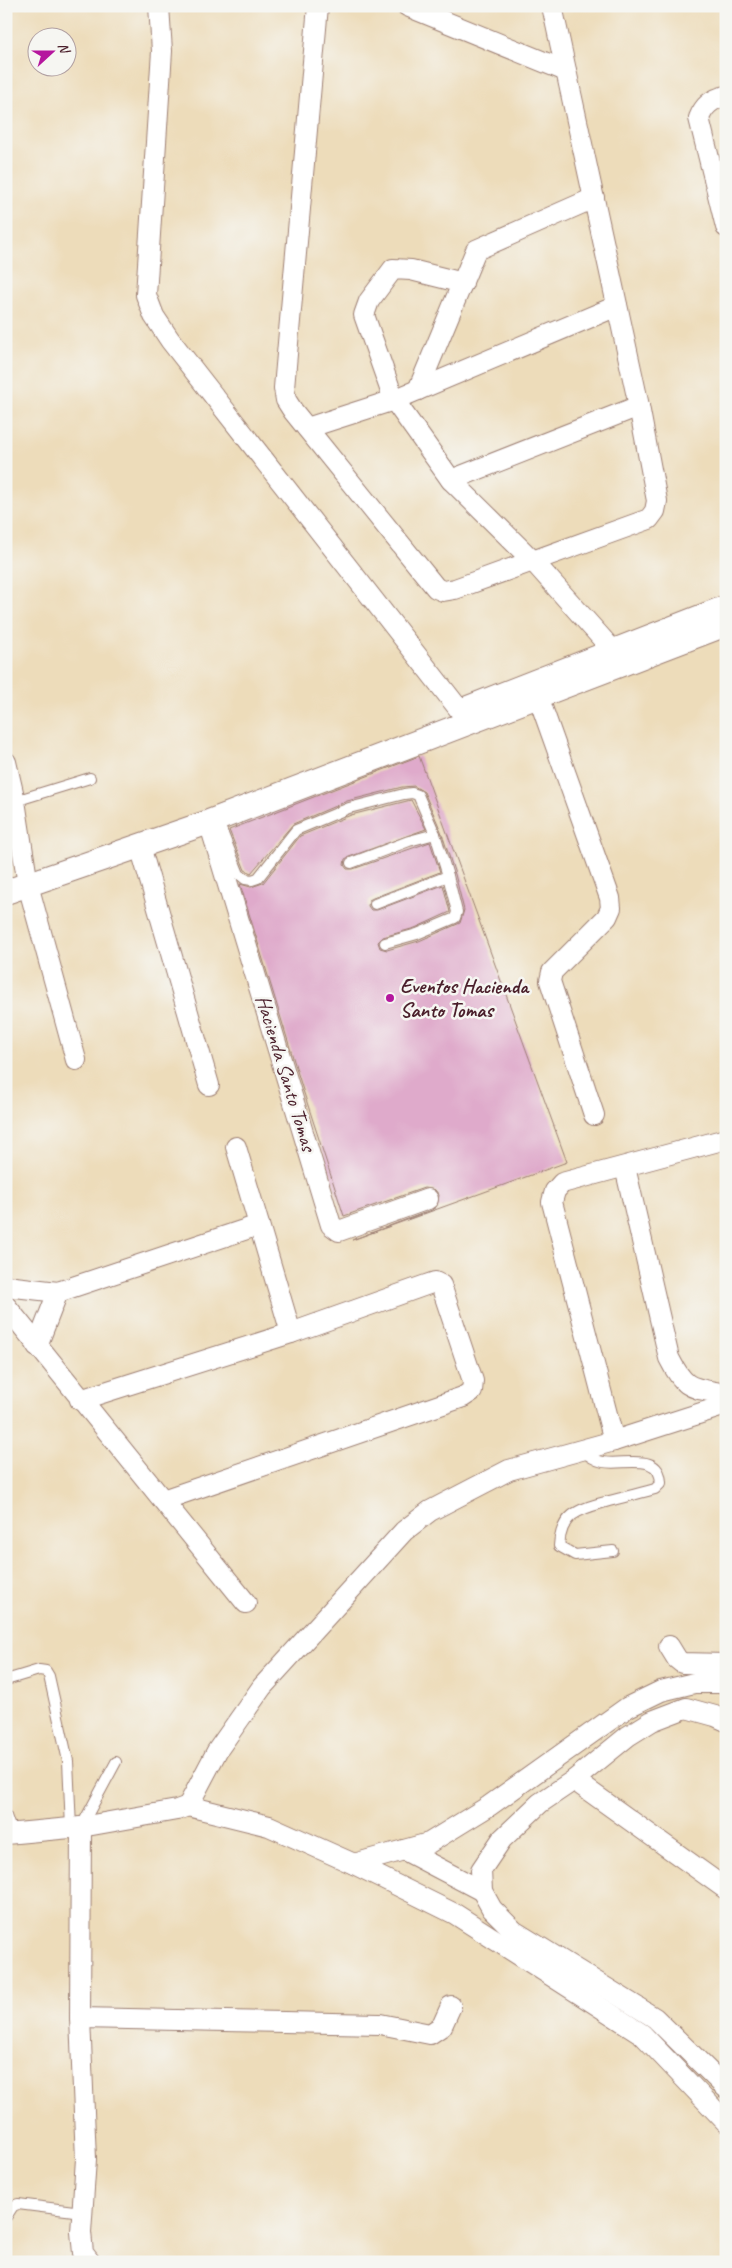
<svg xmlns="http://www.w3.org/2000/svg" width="732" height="2268" font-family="Caveat,sans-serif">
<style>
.building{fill:#dfaacb}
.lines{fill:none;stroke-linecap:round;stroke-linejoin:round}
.service-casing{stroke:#9c7e72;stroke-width:12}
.minor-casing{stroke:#9c7e72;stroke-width:22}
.tertiary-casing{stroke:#9c7e72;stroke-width:26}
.service{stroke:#fff;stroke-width:10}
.minor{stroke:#fff;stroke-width:20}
.tertiary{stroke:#fff;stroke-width:24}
.poi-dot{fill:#b5179e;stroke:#f6f6f2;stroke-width:2}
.labels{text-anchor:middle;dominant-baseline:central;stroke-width:5;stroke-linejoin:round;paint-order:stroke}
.poi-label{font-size:21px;font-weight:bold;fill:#4a1f2b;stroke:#f6f6f2;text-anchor:start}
.street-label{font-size:21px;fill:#4a1f2b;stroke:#f6f6f2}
</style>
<rect width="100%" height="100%" fill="#f6f6f2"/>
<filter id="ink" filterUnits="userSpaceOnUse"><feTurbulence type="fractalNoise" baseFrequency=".02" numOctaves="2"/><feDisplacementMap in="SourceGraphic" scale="10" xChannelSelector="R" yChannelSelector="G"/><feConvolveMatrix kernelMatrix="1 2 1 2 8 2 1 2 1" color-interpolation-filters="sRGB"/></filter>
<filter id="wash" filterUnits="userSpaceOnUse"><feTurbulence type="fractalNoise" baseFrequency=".0096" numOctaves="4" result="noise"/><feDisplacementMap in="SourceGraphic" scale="20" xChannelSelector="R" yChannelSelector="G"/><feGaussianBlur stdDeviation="1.12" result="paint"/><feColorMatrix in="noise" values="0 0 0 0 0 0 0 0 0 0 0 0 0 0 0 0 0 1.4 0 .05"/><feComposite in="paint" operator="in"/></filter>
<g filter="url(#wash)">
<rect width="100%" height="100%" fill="#eddcba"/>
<g id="blocks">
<path class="building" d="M 419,756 L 567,1162 L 352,1240 L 432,1210 L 437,1206 L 439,1195 L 435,1190 L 424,1188 L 344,1216 L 302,1087 L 240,884 L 251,887 L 263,883 L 300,836 L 351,815 L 411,800 L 426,829 L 349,857 L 345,859 L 344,865 L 347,869 L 353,869 L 430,842 L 440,872 L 373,898 L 369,900 L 368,906 L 371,910 L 377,910 L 443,885 L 450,912 L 415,928 L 383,937 L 378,942 L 380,948 L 387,950 L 419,941 L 460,923 L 464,910 L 455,874 L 441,831 L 424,792 L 414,786 L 402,787 L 347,801 L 293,824 L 251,873 L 245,870 L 229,830 Z"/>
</g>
</g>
<g filter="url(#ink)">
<use href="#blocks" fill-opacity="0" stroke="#9c7e72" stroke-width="1"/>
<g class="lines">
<g class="service-casing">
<g id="service">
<path d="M 15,801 L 90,778"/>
<path d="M 219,824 L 239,874 L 245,879 L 252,880 L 258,878 L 296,830 L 349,808 L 404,794 L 412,793 L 418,795 L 435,834 L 409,841 L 351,863"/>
<path d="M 375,904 L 448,876 L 435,834"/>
<path d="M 385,943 L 417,934 L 455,918 L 457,912 L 448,876"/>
<path d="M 582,1450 C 589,1456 594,1460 603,1462 C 623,1466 660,1451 661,1483 L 655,1489 C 640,1493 625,1497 609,1501 C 581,1509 561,1512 559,1546 L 575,1555 L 613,1551"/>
<path d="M 6,1680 L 39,1670 L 46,1671 L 49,1676 L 68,1761 L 71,1828"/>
<path d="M 6,1816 L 12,1833"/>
<path d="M 81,1827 L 116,1762"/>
<path d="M 6,2217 L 13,2206 L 18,2204 L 82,2212"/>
</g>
</g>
<g class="minor-casing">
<g id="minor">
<path d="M 159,6 L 162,51 L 146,295 L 154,316 L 170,340 L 469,722"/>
<path d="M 318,6 L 284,388 L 286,400 L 293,411 L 436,588 L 443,591 L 455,589 L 649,519 L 655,511 L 657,501 L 639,406 L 552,6"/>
<path d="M 407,6 L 566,71"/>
<path d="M 726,96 C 711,99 704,106 699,118 L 726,227"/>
<path d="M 418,390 L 476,250 L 594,198"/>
<path d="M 307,428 L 394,400 L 617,306"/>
<path d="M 451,480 L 394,400 L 364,315 L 369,301 L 393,269 L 411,270 L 463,283"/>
<path d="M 624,663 L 533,561 L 451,480 L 639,406"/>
<path d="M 538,696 L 610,898 L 611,908 L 607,917 L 552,972 L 550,981 L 594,1115"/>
<path d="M 460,709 L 726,605"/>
<path d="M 6,762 L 15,801 L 28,885 L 76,1060"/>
<path d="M 209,822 L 331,1225 L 339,1231 L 428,1199"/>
<path d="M 140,846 L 209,1085"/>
<path d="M 236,1147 L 291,1333"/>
<path d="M 625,1167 L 669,1358 C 686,1392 692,1387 726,1394"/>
<path d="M 6,1286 L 58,1292 L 259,1225"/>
<path d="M 6,1306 L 246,1603"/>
<path d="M 37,1346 L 58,1292"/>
<path d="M 80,1400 L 291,1333 L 426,1285 L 435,1282 L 441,1285 L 473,1381 L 472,1391 L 463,1397 L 163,1500"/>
<path d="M 614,1441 L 552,1202 L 555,1191 L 562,1183 L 726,1139"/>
<path d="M 669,1646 L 677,1659 L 682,1663 L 726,1664"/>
<path d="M 726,1721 L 715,1716 L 686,1708 L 652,1721 L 628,1736 L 574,1780 L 540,1803 L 502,1839 L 481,1870 L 482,1891 L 492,1909 L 514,1931 L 655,2018 L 726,2088"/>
<path d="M 574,1780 L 726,1889"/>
<path d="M 188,1806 L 217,1751 L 262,1687 L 404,1531 L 430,1511 L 509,1470 L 614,1441 L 726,1405"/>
<path d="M 81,1827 L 80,2018 L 86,2159 L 81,2232 L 83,2253 L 90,2262"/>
<path d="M 6,1834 L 81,1827 L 177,1810 L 188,1806 L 269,1826 L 354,1864 L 429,1843 L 489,1806 L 628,1707 L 661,1691 L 694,1683 L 726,1683"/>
<path d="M 404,1850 L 482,1891"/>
<path d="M 354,1864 L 455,1914 L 642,2034 L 726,2122"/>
<path d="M 80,2018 L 380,2024 L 430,2034 L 442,2026 L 451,2006"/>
</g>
</g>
<g class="tertiary-casing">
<path id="tertiary" d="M 6,892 L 209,822 L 726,624"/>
</g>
<use href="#service" class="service"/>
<use href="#minor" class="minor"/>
<use href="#tertiary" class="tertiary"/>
</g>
</g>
<circle class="poi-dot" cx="390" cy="998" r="5"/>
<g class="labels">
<g class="poi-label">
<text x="400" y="986">Eventos Hacienda<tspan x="400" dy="24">Santo Tomas</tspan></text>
</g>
<g class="street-label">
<text transform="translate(286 1073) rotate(73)">Hacienda Santo Tomas</text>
</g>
</g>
<rect width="732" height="2268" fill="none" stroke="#f6f6f2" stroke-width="25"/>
<g transform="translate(52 52) rotate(69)"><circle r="24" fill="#f6f6f2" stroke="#b1a0a2"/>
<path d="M0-4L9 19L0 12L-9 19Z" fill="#b5179e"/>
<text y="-8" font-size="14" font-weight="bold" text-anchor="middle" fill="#4a1f2b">N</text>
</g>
</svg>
